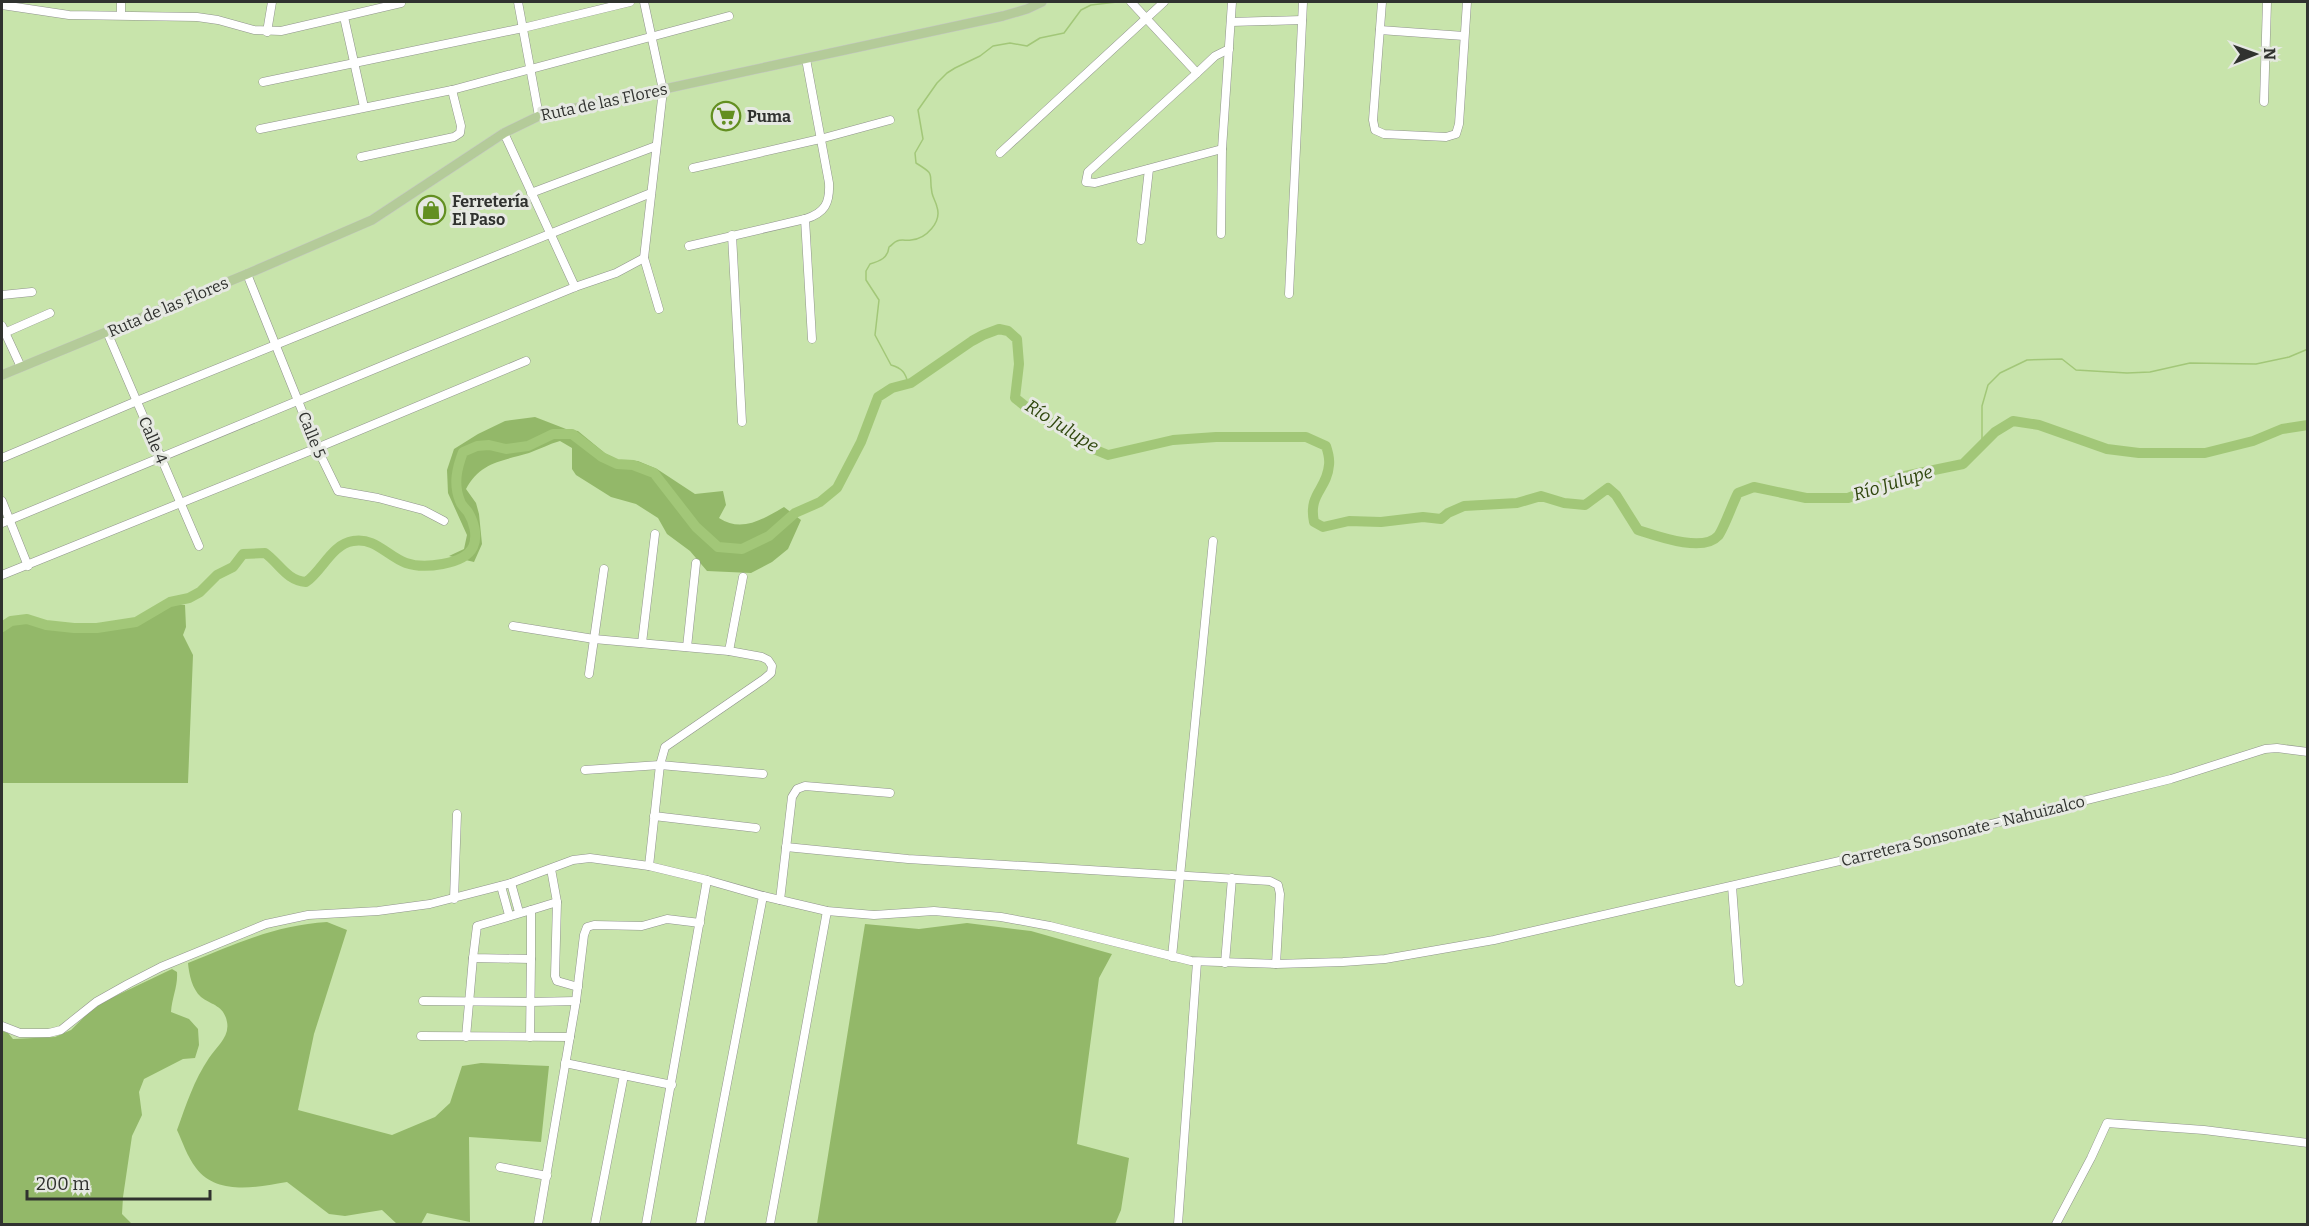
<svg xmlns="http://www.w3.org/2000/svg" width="2309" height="1226" font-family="Bitter,serif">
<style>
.green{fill:#c8e4ab}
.forest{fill:#93b869}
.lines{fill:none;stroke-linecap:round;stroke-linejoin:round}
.stream{stroke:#a2c778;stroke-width:1.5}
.river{stroke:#a2c778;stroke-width:10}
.minor-casing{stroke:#90948d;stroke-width:9}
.major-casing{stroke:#c5c6c5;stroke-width:10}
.minor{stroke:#fff;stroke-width:8}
.major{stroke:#b4cb99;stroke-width:9}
.labels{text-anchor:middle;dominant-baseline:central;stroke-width:6;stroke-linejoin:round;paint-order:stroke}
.street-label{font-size:16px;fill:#30322f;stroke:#e6e9e2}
.poi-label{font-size:16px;font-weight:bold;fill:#30322f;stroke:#e6e9e2;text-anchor:start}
.water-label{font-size:18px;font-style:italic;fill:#30470e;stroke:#e6e9e2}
</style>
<rect width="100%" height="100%" fill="#e6e9e2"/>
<rect class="green" x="2" y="2" width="2305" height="1222"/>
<g class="forest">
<path d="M 535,417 L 566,429 L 578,431 L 606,454 L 618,460 L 638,461 L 657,469 L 695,494 L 723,491 L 726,505 L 719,518 C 742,533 763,519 784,507 L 801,520 L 788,549 L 772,562 L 751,573 L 707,571 L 690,551 L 667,534 L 658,518 L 636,504 L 611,497 L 576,475 L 572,469 L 572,448 L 560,441 C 549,444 540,449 529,453 C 502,461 480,462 466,489 L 476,503 L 479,514 L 482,544 L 474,562 L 449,556 L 464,549 L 467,535 L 448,493 L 447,470 L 454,449 L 478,434 L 505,421 Z"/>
<path d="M 171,604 L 185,605 L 186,627 L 183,635 L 193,655 L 188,783 L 2,783 L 2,629 L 13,621 L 27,621 L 48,628 L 78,631 L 112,629 L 143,622 Z"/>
<path d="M 327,922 L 347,930 L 314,1034 L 298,1110 L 392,1135 L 435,1117 L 450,1103 L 462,1066 L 481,1063 L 549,1066 L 541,1142 L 469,1137 L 470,1222 L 427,1213 L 421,1224 L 397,1224 L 382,1210 L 345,1216 L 329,1214 L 287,1182 C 258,1187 217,1196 196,1168 C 187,1156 183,1143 177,1130 C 186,1105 194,1080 209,1058 C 216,1047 230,1037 227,1022 C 224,1005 211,1005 201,997 C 192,989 189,974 188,963 C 235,944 276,925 327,922 Z"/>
<path d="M 967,923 L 1031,931 L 1112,954 L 1099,978 L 1077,1144 L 1129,1158 L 1121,1210 L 1115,1224 L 817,1224 L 865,924 L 919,929 Z"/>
<path d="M 172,969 L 177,972 C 178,987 172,997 171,1012 L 189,1019 L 198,1029 L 199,1045 L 195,1058 L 183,1059 L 144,1079 L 139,1092 L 142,1115 L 132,1136 L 123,1197 L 122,1214 L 132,1224 L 2,1224 L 2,1031 L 8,1033 L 13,1039 L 55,1037 L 71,1030 L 91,1010 L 105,1001 Z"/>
</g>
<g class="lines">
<g class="stream">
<path d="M 908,384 C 906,373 902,368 891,365 L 875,335 L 879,300 L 866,280 L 866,271 L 870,264 C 880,261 888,258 889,247 C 892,245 894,242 897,241 C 901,239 907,241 911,240 C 926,239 942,222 937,207 C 936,202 933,198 932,193 C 928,172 937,176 916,163 L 915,153 L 923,139 L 918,110 L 937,83 L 947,73 L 955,68 L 980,56 L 993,46 L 1010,43 L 1027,46 L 1040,38 L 1064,33 L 1081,10 L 1091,5 L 1117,2"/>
<path d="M 1982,446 L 1982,406 L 1988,385 L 2000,373 L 2027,360 L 2062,359 L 2076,370 L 2127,373 L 2150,372 L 2190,363 L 2256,364 L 2289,357 L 2308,349"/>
</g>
<path class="river" d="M 2,627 L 11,621 L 27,619 L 46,625 L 74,628 L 97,628 L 136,622 L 170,602 L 189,598 L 200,592 L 217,575 L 233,567 L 243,554 L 265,553 C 280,564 286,580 306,582 C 322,571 332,544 353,541 C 375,537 387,556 406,563 C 423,569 464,565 473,547 C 478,536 474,522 468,512 C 465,508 461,505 460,501 C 453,484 457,468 463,452 L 477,446 L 489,445 L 506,449 L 528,446 L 553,434 L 572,434 L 602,457 L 617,464 L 633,465 L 654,473 L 696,527 L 718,547 L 742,549 L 769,536 L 795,513 L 820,502 L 837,488 L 861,442 L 878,397 L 892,388 L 911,383 L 972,341 L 983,335 L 999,329 L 1008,331 L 1017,339 L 1019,364 L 1015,398 L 1030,410 L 1091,448 L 1108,455 L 1173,440 L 1216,437 L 1306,437 L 1326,446 C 1328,452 1330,458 1329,465 C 1327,490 1308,493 1314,522 L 1323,527 L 1349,521 L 1381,522 L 1423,517 L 1441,519 L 1448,513 L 1464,506 L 1517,503 L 1541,496 L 1564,503 L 1585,505 L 1608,488 L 1616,495 L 1638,530 C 1657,536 1703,553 1718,536 C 1723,531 1733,502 1738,493 L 1754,487 L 1806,498 L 1848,498 L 1905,476 L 1963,464 L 1995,432 L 2013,421 L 2039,425 L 2107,449 L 2139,453 L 2205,453 L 2253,441 L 2282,429 L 2308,425"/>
<g class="minor-casing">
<g id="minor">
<path d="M 518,2 L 539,116"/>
<path d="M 1131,2 L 1197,73"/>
<path d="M 1382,2 L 1373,120 L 1375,130 L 1384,134 L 1446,137 L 1456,134 L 1459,124 L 1467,2"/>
<path d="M 2,5 L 69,15 L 197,17 L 218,20 L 254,30 L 281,31 L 401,3"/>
<path d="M 121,15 L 121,2"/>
<path d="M 344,17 L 364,107"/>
<path d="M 1231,22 L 1302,20"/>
<path d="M 1380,30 L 1464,36"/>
<path d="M 267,32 L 272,2"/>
<path d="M 263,82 L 523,28 L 630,2"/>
<path d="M 2264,102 L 2267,2"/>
<path d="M 260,129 L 452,90 L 729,16"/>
<path d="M 504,133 L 575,287"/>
<path d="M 1222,149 L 1095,183 L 1086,182 L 1088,172 L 1197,73 L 1215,56 L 1229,49"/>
<path d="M 1000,153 L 1164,2"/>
<path d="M 361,157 L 454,137 L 460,133 L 461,126 L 452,90"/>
<path d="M 693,168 L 820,139 L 890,120"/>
<path d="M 531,193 L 656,146"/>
<path d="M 805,219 L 812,339"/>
<path d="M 1221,234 L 1222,149 L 1232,2"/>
<path d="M 732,235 L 742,422"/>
<path d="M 1141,240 L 1149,169"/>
<path d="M 689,246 L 805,219 C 825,213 830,203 829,183 L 806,59"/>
<path d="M 644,258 L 659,309"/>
<path d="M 247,274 L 317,448 L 338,491 L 378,498 L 423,510 L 444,521"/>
<path d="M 1289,294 L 1303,2"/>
<path d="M 2,295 L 32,292"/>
<path d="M 2,326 L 21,367"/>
<path d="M 107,332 L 199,546"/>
<path d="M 2,334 L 50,313"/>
<path d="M 2,458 L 137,401 L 651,193"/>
<path d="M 2,501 L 28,566"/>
<path d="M 2,523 L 411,354 L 575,287 L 616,273 L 644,258 L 663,90 L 644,2"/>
<path d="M 2,575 L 317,448 L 526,361"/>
<path d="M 513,626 L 594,639 L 729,651 L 762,657 L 768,660 L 772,666 L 771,673 L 764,679 L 665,747 L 660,765 L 649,866"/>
<path d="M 642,643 L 655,534"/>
<path d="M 687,647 L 696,563"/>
<path d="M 729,651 L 743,577"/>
<path d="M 589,674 L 604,569"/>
<path d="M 585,770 L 660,765 L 763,774"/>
<path d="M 654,816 L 756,828"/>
<path d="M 786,847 L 908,859 L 1270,881 L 1278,885 L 1280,894 L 1276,964"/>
<path d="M 551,869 L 557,902 L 555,976 L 557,981 L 578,987"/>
<path d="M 511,883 L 519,912"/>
<path d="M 501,886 L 509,915"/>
<path d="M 1732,886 L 1739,982"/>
<path d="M 454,899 L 457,814"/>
<path d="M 780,900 L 792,797 L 797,789 L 805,786 L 890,793"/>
<path d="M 531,910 L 531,959 L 473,958 L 477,926 Z"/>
<path d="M 531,910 L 557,902"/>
<path d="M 1172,957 L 1213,541"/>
<path d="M 1225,963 L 1232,878"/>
<path d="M 423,1001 L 531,1002 L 576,1001"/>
<path d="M 2,1026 L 20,1033 L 49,1033 L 61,1030 L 96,1002 L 128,984 L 161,967 L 266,924 L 308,915 L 378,911 L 430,904 L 511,883 L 573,860 L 590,858 L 649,866 L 707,880 L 763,896 L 827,911 L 874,915 L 934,911 L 1001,917 L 1050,926 L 1191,961 L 1276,964 L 1343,962 L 1385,959 L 1494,940 L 1883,851 L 2171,779 L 2265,749 L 2277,748 L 2308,752"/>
<path d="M 421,1036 L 570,1037"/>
<path d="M 466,1037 L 473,958"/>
<path d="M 530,1037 L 531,959"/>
<path d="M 565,1063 L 672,1085"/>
<path d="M 500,1167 L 547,1176"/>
<path d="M 538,1224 L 576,1001 L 584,935 L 587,927 L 594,925 L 642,926 L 667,919 L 700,923"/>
<path d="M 595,1224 L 624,1075"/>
<path d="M 646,1224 L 707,880"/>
<path d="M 700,1224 L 763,896"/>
<path d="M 770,1224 L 827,911"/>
<path d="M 1178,1224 L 1197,962"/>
<path d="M 2056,1224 L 2091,1158 L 2107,1123 L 2204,1130 L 2308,1143"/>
</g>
</g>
<g class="major-casing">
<path id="major" d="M 2,375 L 247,274 L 372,220 L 504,133 L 539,116 L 1003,16 L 1027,9 L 1042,2"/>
</g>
<use href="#minor" class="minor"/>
<use href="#major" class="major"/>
</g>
<defs>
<g id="supermarket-ring" transform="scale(1.5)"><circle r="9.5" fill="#e6e9e2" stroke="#638f21" stroke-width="1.5"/><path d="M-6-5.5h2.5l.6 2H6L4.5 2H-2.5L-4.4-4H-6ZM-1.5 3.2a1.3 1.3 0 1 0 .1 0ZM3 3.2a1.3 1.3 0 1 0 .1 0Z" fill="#638f21"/></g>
<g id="shop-ring" transform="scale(1.5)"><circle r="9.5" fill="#e6e9e2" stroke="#638f21" stroke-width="1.5"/><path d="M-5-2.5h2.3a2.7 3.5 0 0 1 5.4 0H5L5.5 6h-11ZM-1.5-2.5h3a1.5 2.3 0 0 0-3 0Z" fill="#638f21"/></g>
</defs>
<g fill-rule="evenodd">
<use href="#supermarket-ring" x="726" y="116"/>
<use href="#shop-ring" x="431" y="210"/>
</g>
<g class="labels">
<g class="street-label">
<text transform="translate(604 102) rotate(-12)">Ruta de las Flores</text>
<text transform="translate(168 307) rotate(-23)">Ruta de las Flores</text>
<text transform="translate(312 435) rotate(68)">Calle 5</text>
<text transform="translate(153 440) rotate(67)">Calle 4</text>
<text transform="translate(1963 831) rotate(-14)">Carretera Sonsonate - Nahuizalco</text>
</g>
<g class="poi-label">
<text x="747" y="116">Puma</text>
<text x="452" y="201">Ferretería<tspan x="452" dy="18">El Paso</tspan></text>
</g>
<g class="water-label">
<text transform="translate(1062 426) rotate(32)">Río Julupe</text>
<text transform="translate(1893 483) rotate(-17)">Río Julupe</text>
</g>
</g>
<rect width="2309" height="1226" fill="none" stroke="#30322f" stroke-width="6"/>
<g transform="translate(2255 54) rotate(89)" stroke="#e6e9e2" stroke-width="4.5" paint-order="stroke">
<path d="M0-4.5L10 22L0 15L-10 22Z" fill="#30322f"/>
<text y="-9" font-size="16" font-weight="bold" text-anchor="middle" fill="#30322f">N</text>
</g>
<path d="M27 1190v9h183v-9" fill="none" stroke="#30322f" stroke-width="3"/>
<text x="36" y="1190" font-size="18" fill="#30322f" stroke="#e6e9e2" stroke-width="4.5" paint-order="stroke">200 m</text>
</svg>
